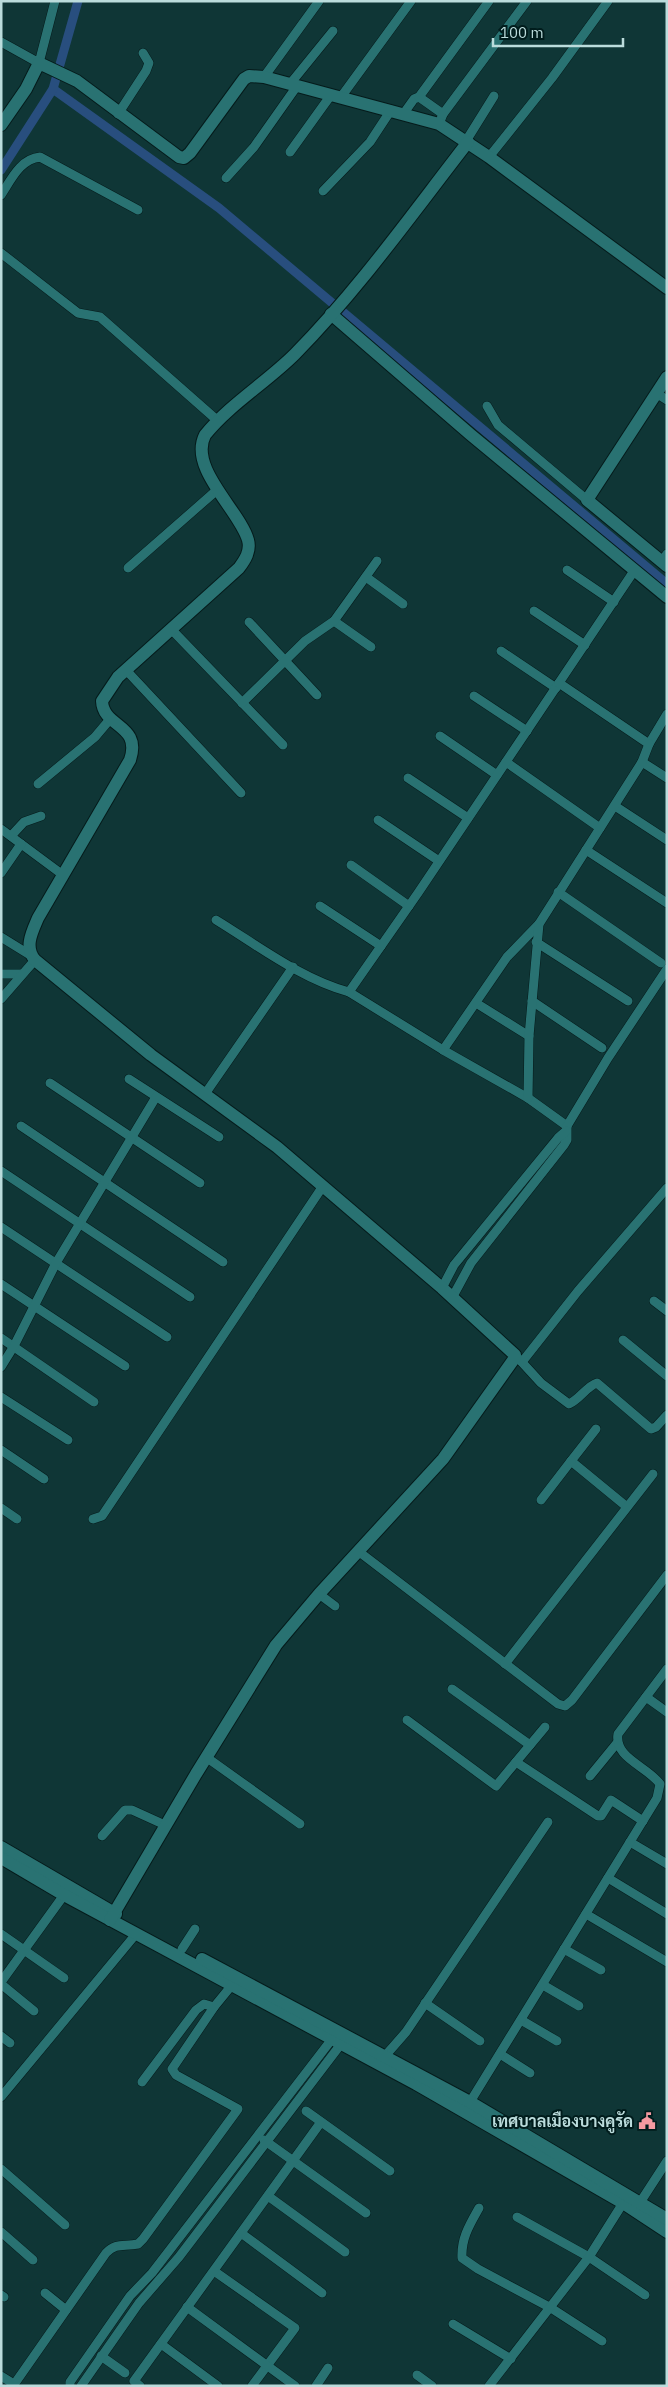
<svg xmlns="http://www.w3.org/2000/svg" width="668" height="2387" font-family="'IBM Plex Sans',Sarabun,sans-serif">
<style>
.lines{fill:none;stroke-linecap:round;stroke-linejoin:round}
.canal{stroke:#284e7e;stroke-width:9}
.street-casing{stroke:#051b1b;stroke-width:10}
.secondary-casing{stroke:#051b1b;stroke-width:14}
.street{stroke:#297272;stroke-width:9}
.secondary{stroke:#297272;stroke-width:12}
.labels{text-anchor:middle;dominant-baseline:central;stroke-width:4;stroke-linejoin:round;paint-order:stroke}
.poi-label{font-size:16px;font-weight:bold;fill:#bbdcdc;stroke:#001c1c;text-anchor:end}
</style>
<rect width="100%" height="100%" fill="#0f3636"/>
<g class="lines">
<g class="canal">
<path d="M 53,89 L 219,208 L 667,584"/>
<path d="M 1,170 L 53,89 L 78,1"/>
</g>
<g class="street-casing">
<g id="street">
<path d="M 1,42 L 39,63 L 55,1"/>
<path d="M 264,77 L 319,1"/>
<path d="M 290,84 L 333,31"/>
<path d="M 341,97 L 411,1"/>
<path d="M 404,113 L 414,99 L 419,97"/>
<path d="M 118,114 L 146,71 L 149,63 L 143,53"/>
<path d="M 443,114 L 419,97 L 489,1"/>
<path d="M 439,124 L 443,114 L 527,1"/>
<path d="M 466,141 L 494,96"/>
<path d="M 290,152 L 331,95"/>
<path d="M 489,157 L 552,78 L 608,1"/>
<path d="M 226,178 L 254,147 L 297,86"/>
<path d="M 323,191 L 370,142 L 391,110"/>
<path d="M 1,195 C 11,180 20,159 40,157 L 138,210"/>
<path d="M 1,253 L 78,313 L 100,317 L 218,421"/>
<path d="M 656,393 L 667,400"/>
<path d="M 487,406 L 498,425 L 587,500"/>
<path d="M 661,562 L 667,554"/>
<path d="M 128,568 L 217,490"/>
<path d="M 567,570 L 614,602"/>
<path d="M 366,577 L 403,604"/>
<path d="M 534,611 L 585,645"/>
<path d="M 334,621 L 371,647"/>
<path d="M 249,622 L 317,695"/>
<path d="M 172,630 L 283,745"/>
<path d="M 501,651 L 556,688"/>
<path d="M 126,670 L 241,793"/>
<path d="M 474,696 L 527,731"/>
<path d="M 242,703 L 305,641 L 334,621 L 377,561"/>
<path d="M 440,736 L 497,775"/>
<path d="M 649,744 L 667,714"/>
<path d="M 506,762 L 600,828"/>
<path d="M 642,762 L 667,778"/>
<path d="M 408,778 L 468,818"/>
<path d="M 38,784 L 95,737 L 111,718"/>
<path d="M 615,806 L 667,840"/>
<path d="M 378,820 L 439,861"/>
<path d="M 1,829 L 63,875"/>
<path d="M 11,836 L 24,822 L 41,816"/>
<path d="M 586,850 L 667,903"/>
<path d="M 351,865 L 409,906"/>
<path d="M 1,873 L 21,844"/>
<path d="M 558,892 L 661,963"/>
<path d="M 320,906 L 381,946"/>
<path d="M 216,920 C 257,945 301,979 349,992 L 443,1050 L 528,1098 L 567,1126 L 567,1140 L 564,1145 L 471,1263 L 452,1298"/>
<path d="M 1,937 L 30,955"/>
<path d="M 536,942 L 628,1001"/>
<path d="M 1,974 L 21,974"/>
<path d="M 349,992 L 418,893 L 634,571"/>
<path d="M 1,999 L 35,960"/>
<path d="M 532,1001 L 602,1048"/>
<path d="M 476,1003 L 529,1036"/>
<path d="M 443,1050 L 507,957 L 539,924"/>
<path d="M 129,1079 L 219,1137"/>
<path d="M 50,1083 L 200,1183"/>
<path d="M 205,1094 L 293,967"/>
<path d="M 528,1098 L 529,1036 L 539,924 L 642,762 L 649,744 L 559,683"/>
<path d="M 21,1126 L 223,1262"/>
<path d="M 567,1126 L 608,1058 L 667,969"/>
<path d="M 1,1171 L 190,1297"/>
<path d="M 1,1227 L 167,1337"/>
<path d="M 1,1284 L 125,1366"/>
<path d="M 442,1288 L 454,1265 L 558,1138 L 566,1131"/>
<path d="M 654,1301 L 667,1311"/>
<path d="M 1,1338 L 94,1402"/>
<path d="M 623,1340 L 667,1376"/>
<path d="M 519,1359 L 541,1383 L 569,1404 C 580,1399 587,1386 597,1383 L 651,1429 L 656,1427 L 667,1415"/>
<path d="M 522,1362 L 578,1291 L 667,1188"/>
<path d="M 1,1367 L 14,1346 L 56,1263 L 156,1097"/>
<path d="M 1,1397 L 68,1440"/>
<path d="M 596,1429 L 571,1461 L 627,1507"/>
<path d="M 1,1450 L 44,1479"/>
<path d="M 541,1500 L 571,1461"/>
<path d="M 1,1508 L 17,1519"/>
<path d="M 93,1519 L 102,1516 L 323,1186"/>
<path d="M 358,1551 L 558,1704 L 565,1706 L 572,1700 L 667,1575"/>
<path d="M 319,1594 L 335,1606"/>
<path d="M 505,1664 L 653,1474"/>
<path d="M 452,1689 L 530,1745"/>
<path d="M 646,1697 L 667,1712"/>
<path d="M 407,1720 L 496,1786 L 545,1727"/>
<path d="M 206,1757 L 300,1824"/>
<path d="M 516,1762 L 598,1816 L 601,1816 L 611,1800 L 643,1821"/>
<path d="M 590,1776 L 617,1743"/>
<path d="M 102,1836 L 125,1810 L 132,1810 L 165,1825"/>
<path d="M 630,1842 L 667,1864"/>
<path d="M 608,1878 L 667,1914"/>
<path d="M 586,1914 L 667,1962"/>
<path d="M 1,1934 L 64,1978"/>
<path d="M 182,1949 L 195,1929"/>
<path d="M 564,1949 L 601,1970"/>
<path d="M 1,1982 L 64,1895"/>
<path d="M 1,1984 L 34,2011"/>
<path d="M 543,1985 L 579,2006"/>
<path d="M 425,2003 L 480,2041"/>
<path d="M 521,2020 L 557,2041"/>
<path d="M 1,2036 L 10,2043"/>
<path d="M 500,2054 L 530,2073"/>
<path d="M 385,2056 L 406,2032 L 548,1822"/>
<path d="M 142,2082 L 196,2010 L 204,2004 L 214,2007"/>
<path d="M 1,2097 L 136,1934"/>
<path d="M 470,2102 L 657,1798 L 660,1784 C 647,1766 614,1758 618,1734 L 667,1669"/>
<path d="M 306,2111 L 390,2171"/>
<path d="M 264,2140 L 366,2213"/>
<path d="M 1,2169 L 65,2225"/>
<path d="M 268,2196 L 345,2252"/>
<path d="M 641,2201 L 667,2161"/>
<path d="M 479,2208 C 470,2224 461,2238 462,2258 L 478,2269 L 551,2308 L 602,2341"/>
<path d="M 517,2217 L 589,2257 L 645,2295"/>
<path d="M 1,2232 L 33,2260"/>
<path d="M 241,2233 L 322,2293"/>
<path d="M 214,2271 L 295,2328 L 252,2386"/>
<path d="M 45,2293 L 66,2310"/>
<path d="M 1,2295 L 4,2297"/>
<path d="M 187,2307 L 295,2386"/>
<path d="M 453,2324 L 511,2359"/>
<path d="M 161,2344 L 218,2386"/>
<path d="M 101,2356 L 125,2373"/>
<path d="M 417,2375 L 432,2386"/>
<path d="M 1,2376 L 14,2384"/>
<path d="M 13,2386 L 106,2253 C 116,2242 124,2247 138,2244 L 143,2239 L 238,2109 L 176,2075 L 172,2069 L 214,2007 L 232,1985"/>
<path d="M 70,2386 L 70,2382 L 130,2296 L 152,2273 L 332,2039"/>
<path d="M 81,2386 L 139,2303 L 179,2257 L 341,2044"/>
<path d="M 140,2386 L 134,2381 L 321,2122"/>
<path d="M 316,2386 L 328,2368"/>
<path d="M 489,2386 L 589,2257 L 623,2203"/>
</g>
</g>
<g class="secondary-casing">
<g id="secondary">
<path d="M 1,125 L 26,89 L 39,63 L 77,81 L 179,157 L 184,158 L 190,153 L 244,79 L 249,76 L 264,77 L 439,124 L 489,157 L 667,288"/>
<path d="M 331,314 L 471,435 L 667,597"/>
<path d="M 667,377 L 587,500 L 667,566"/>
<path d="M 1,1847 L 116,1914"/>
<path d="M 1,1858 L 64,1895 L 416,2084 L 623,2203 L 667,2232"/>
<path d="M 110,1920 L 196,1774 L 276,1645 L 319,1594 L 443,1459 L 514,1359 L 515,1355 L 442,1288 L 277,1147 L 151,1055 L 35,960 C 24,947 32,932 38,918 L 130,760 C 142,724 103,728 102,701 L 118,677 L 239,568 C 245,560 251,551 248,540 C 240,511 188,468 205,435 C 230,404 267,382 295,354 C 359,289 412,214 468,142"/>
<path d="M 202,1959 L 470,2102 L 667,2219"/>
</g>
</g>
<use href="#street" class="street"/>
<use href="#secondary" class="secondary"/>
</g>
<defs>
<g id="civic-bare" transform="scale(1.35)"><path d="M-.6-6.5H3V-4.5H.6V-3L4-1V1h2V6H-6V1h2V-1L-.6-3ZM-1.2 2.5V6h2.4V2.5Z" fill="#f49aa1" stroke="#001c1c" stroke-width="2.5" paint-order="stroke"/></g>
</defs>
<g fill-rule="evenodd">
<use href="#civic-bare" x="647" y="2121"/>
</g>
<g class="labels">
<g class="poi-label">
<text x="633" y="2121">เทศบาลเมืองบางคูรัด</text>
</g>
</g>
<rect width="668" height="2387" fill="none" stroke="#bbdcdc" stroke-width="5"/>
<path d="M493 38v8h130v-8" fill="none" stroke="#bbdcdc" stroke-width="2.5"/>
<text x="500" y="38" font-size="15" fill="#bbdcdc" stroke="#001c1c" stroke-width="4" paint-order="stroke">100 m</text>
</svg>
